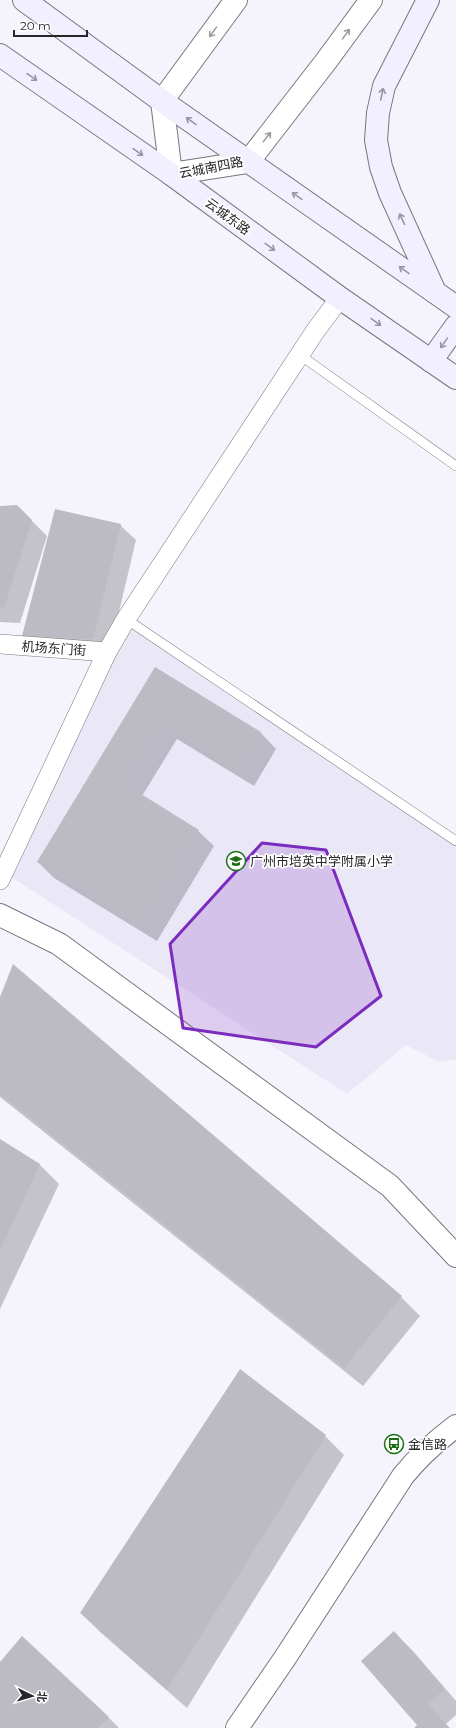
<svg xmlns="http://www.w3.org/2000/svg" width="456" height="1728" font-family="Montserrat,'Noto Sans SC',sans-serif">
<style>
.built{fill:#eae8f7}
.shadow{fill:#0003}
.building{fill:#bcbbc3}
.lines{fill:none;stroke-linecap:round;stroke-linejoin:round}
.service-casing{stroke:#78777e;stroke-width:10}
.minor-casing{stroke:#78777e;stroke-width:20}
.tertiary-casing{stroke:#78777e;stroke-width:24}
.secondary-casing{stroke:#78777e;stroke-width:24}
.service{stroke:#fff;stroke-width:9}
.minor{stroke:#fff;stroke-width:19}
.tertiary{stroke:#fff;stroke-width:22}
.secondary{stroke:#f2efff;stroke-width:22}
.oneway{stroke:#9e9e9f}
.oneway2{stroke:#97959f}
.marked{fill:#7b2cbf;fill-opacity:0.2;stroke:#7b2cbf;stroke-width:3;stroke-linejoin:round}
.labels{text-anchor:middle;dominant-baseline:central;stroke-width:3.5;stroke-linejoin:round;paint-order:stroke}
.street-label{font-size:13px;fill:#27272a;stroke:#fff}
.poi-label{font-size:13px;fill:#27272a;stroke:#fff;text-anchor:start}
</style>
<rect width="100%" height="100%" fill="#f5f4fc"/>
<path class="built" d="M 129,625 L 456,846 L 456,1059 L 439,1062 L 406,1045 L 347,1094 L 8,875 Z"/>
<g class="shadow">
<path d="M 17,506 L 47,536 L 20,623 L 0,622 L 0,507 Z"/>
<path d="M 120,525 L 136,540 L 109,654 L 39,651 L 23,635 Z"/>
<path d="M 156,668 L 261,733 L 276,749 L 254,786 L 177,739 L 142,796 L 198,831 L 214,846 L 157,941 L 54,878 L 38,862 Z"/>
<path d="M 0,1000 L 401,1297 L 420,1316 L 363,1386 L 0,1097 Z"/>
<path d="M 0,1140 L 40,1165 L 59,1184 L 0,1309 Z"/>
<path d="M 325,1436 L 344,1455 L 187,1708 L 100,1632 L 81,1613 Z"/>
<path d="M 394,1632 L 413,1651 L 456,1701 L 456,1715 L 446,1724 L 450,1728 L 415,1728 L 418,1725 Z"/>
<path d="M 0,1663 L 108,1717 L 119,1728 L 0,1728 Z"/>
</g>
<g class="building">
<path d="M 17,505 L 32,520 L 4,608 L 0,608 L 0,506 Z"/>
<path d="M 55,509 L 121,524 L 93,639 L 22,636 Z"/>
<path d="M 155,667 L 261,732 L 238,771 L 161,724 L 125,784 L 199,830 L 141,926 L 37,862 Z"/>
<path d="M 13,964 L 402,1296 L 344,1368 L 0,1094 L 0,997 Z"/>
<path d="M 0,1139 L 40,1164 L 0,1250 Z"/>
<path d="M 240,1369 L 326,1435 L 167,1690 L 80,1613 Z"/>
<path d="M 394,1631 L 445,1689 L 428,1704 L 449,1728 L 414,1728 L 417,1725 L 361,1661 Z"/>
<path d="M 22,1636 L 109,1717 L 97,1728 L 0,1728 L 0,1662 Z"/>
</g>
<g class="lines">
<g class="service-casing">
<g id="service">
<path d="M 300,355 L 456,466"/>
<path d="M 126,619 L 456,841"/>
</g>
</g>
<g class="minor-casing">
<g id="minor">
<path d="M 0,644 L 107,652"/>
<path d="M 0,880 L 107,652 L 126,619 L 316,330 L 340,298"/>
</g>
</g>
<g class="tertiary-casing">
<g id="tertiary">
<path d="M 236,0 L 162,101 L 171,174 L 248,162 L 327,60 L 371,0"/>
<path d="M 0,915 L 59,944 L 390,1186 L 456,1256"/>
<path d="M 237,1728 L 285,1658 L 403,1476 C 419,1456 436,1441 456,1426"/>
</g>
</g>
<g class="secondary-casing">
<g id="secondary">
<path d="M 24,0 L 162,101 L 456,307"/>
<path d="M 428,0 L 384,86 L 378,113 L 376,140 L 381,167 L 390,193 L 435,292"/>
<path d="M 0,55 L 171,174 L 340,298 L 456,378"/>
<path d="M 431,361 L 456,326"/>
</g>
</g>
<use href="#service" class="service"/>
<use href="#minor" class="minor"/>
<use href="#tertiary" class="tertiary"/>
<use href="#secondary" class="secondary"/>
</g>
<defs><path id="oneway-shaft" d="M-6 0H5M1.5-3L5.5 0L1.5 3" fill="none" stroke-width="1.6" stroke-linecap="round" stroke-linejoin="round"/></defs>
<g class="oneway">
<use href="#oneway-shaft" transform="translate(213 32) rotate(126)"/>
<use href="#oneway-shaft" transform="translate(346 34) rotate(-54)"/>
<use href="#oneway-shaft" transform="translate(267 137) rotate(-52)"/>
</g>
<g class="oneway2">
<use href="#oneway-shaft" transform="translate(32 77) rotate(35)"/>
<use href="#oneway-shaft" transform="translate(382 94) rotate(-78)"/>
<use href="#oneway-shaft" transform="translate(191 121) rotate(-145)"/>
<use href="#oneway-shaft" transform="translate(138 152) rotate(35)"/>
<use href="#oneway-shaft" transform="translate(297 196) rotate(-145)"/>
<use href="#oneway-shaft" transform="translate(402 219) rotate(-115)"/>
<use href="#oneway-shaft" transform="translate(270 247) rotate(36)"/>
<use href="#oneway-shaft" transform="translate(404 270) rotate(-145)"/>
<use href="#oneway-shaft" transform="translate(376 322) rotate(35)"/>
<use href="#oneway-shaft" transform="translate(444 343) rotate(125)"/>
</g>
<path class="marked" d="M 262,843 L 326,850 L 381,996 L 316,1047 L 183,1028 L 170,944 Z"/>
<defs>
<g id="school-ring" transform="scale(1)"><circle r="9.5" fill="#fff" stroke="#1c6e15" stroke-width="1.5"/><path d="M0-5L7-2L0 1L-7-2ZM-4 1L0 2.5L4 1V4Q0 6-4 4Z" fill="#1c6e15"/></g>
<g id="bus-ring" transform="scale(1)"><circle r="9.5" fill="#fff" stroke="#1c6e15" stroke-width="1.5"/><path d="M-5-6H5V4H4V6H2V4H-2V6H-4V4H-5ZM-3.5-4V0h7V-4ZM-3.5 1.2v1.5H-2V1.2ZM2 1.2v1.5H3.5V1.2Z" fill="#1c6e15"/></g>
</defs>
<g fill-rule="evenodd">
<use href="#school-ring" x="236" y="861"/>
<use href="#bus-ring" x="394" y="1444"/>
</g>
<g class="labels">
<g class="street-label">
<text transform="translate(211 167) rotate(-11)">云城南四路</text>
<text transform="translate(228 216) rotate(36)">云城东路</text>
<text transform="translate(54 648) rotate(4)">机场东门街</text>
</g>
<g class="poi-label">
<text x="250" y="861">广州市培英中学附属小学</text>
<text x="408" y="1444">金信路</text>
</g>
</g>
<g transform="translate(32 1696) rotate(95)" stroke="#ffffff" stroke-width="3" paint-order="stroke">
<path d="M0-3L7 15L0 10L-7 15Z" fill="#27272a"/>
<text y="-6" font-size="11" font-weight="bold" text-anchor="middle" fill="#27272a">北</text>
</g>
<path d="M14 30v6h73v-6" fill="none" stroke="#27272a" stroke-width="2"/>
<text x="20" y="30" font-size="12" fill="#27272a" stroke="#ffffff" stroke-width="3" paint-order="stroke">20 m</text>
</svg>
